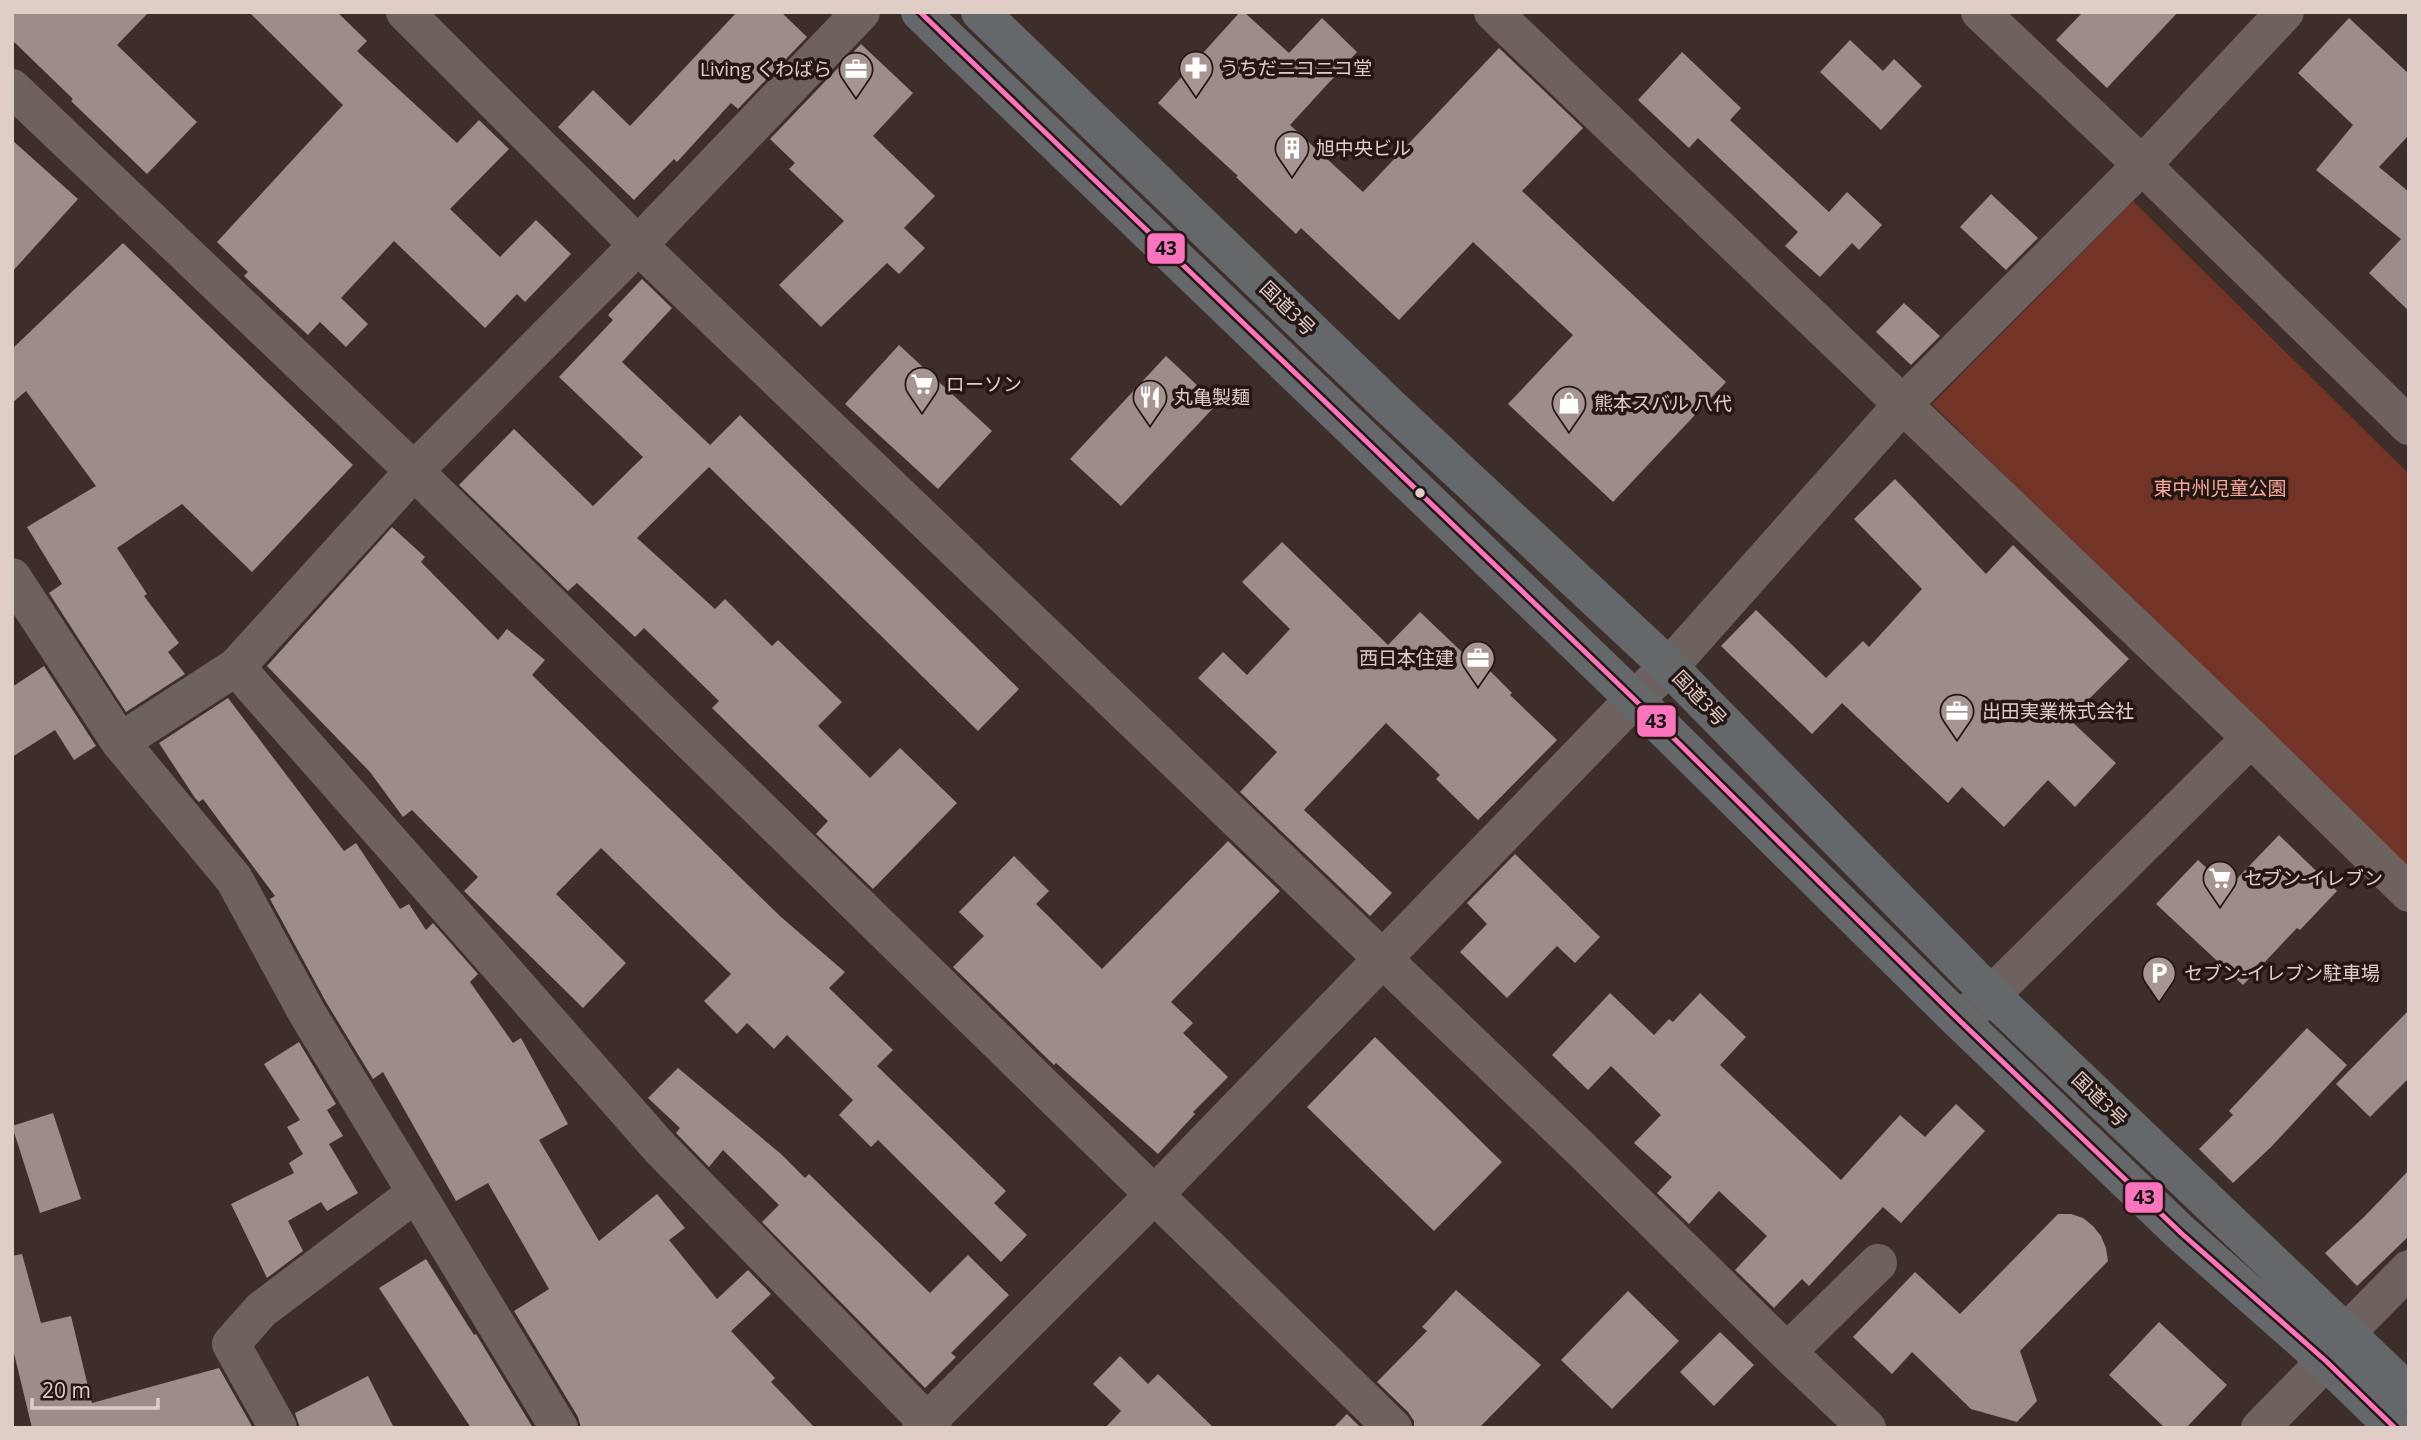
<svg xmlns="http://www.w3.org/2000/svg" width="2421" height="1440" font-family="'Open Sans','Noto Sans JP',sans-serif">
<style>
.green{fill:#723427}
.building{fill:#9c8d8a}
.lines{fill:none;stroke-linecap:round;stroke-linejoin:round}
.minor{stroke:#6e625f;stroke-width:38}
.highway{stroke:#65686a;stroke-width:38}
.bus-1-casing{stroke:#231613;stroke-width:10}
.bus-1{stroke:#fc73be;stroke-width:5}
.bus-dot{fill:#e0cdc8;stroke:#231613;stroke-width:2.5}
.labels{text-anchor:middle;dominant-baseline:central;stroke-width:7;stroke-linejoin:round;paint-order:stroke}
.poi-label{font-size:19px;fill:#e0cdc8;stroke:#231613;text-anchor:start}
.street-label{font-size:19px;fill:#e0cdc8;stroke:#231613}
.park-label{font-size:19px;fill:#f8ab99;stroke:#231613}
.line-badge{stroke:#231613;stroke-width:2.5}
.pale-badge-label{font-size:19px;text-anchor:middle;font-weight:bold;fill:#111}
</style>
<rect width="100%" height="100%" fill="#3e2e2a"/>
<path class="green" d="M 2133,201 L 2409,474 L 2409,875 L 1932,404 Z"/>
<g class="building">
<path d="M 12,12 L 149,12 L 117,45 L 197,122 L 147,174 L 71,101 L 73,99 L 12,40 Z"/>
<path d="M 249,12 L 337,12 L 367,41 L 357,51 L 457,143 L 479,120 L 509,149 L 450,209 L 500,257 L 536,220 L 571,254 L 525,302 L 517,294 L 485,328 L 394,241 L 341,298 L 368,324 L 346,347 L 320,322 L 308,335 L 244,276 L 248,272 L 217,242 L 343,105 Z"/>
<path d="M 737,12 L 781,12 L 807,37 L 738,109 L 731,103 L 677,162 L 674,159 L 634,200 L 558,127 L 593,90 L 630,126 Z"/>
<path d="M 1240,12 L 1244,12 L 1289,53 L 1322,18 L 1357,52 L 1290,125 L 1363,192 L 1499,48 L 1583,128 L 1522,191 L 1726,382 L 1613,502 L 1508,404 L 1573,335 L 1473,242 L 1399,320 L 1301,228 L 1296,234 L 1236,177 L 1238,176 L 1158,103 Z"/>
<path d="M 2083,12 L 2178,12 L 2107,88 L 2056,40 Z"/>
<path d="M 2349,18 L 2409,74 L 2409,135 L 2379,167 L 2409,192 L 2409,311 L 2369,273 L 2401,239 L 2316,170 L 2353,125 L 2298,73 Z"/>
<path d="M 1850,40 L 1883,71 L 1894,59 L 1922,86 L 1881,130 L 1820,72 Z"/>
<path d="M 861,44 L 913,93 L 873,136 L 935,196 L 904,228 L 925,248 L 899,274 L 887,263 L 821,327 L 779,285 L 844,221 L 789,169 L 795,163 L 770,139 Z"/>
<path d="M 1682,52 L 1741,108 L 1730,120 L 1829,212 L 1847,192 L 1882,225 L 1859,250 L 1852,243 L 1820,277 L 1785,246 L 1798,232 L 1698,138 L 1689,148 L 1638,100 Z"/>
<path d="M 12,140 L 78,199 L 12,272 Z"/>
<path d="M 1991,194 L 2038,238 L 2006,270 L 1960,227 Z"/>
<path d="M 123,243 L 353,465 L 252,572 L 182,504 L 117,548 L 147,594 L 144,596 L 179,643 L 168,652 L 185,674 L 126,712 L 49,593 L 62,584 L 27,527 L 96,486 L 26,391 L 12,403 L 12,349 Z"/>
<path d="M 642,279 L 672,308 L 622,362 L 710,445 L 740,415 L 1019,689 L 978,731 L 709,467 L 637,538 L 715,609 L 725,599 L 772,646 L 778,640 L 842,702 L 818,726 L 870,778 L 900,748 L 957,803 L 873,889 L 816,834 L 828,821 L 712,708 L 719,701 L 644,628 L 635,637 L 577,583 L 568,591 L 459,485 L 514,429 L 593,506 L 643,457 L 559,377 L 613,320 L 608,315 Z"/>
<path d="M 1904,303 L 1940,336 L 1911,365 L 1876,332 Z"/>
<path d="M 899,345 L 992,431 L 938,489 L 845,404 Z"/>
<path d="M 1166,356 L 1217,404 L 1121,506 L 1070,459 Z"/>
<path d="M 1895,479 L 1986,574 L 2013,545 L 2129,659 L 2069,719 L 2116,763 L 2075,807 L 2048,780 L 2004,827 L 1962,787 L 1948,803 L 1842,703 L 1812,734 L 1721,646 L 1756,610 L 1826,678 L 1863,641 L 1869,647 L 1922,589 L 1854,519 Z"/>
<path d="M 392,527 L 425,557 L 421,562 L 498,640 L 507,629 L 545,660 L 532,675 L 781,917 L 845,972 L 829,988 L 893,1050 L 877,1066 L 1006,1191 L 994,1203 L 1027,1235 L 1001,1262 L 878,1140 L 871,1147 L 839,1115 L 853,1100 L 787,1035 L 774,1049 L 747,1023 L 737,1034 L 704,1001 L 731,974 L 601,848 L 556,894 L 626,963 L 583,1008 L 464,891 L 478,877 L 412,810 L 403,817 L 370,772 L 267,666 Z"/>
<path d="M 1282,542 L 1388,645 L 1420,612 L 1463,653 L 1466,647 L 1512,693 L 1510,695 L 1557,740 L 1478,820 L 1436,779 L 1440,775 L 1386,723 L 1304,810 L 1392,893 L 1370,916 L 1240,792 L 1277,752 L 1198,678 L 1223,652 L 1247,675 L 1290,629 L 1242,582 Z"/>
<path d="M 44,666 L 96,746 L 74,760 L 55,730 L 12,757 L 12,687 Z"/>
<path d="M 228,698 L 344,851 L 356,843 L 400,909 L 409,904 L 426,930 L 433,923 L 478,974 L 470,982 L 513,1043 L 521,1038 L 568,1124 L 539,1140 L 599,1241 L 657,1194 L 685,1228 L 669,1240 L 717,1299 L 748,1270 L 771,1294 L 731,1331 L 775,1378 L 771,1382 L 815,1428 L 581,1428 L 578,1417 L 514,1311 L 549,1289 L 488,1183 L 456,1201 L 383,1072 L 373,1079 L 326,1002 L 270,899 L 275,896 L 203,799 L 199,802 L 195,798 L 159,743 Z"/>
<path d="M 2279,835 L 2337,891 L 2300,930 L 2297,928 L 2243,985 L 2156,904 L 2198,860 L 2228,888 Z"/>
<path d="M 1228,841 L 1280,891 L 1171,1002 L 1193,1023 L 1183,1033 L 1228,1077 L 1193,1112 L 1195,1114 L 1158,1154 L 1056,1063 L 1054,1065 L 953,967 L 984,936 L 959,912 L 1014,856 L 1049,891 L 1036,904 L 1102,969 Z"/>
<path d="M 1515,854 L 1600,937 L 1575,963 L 1557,946 L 1507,998 L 1460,952 L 1487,924 L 1467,903 Z"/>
<path d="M 1610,993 L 1654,1035 L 1669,1019 L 1673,1022 L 1700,993 L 1746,1037 L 1720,1065 L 1841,1180 L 1900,1115 L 1925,1137 L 1956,1104 L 1985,1131 L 1901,1223 L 1883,1207 L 1809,1286 L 1802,1279 L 1774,1308 L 1735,1270 L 1767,1236 L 1719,1191 L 1689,1224 L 1657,1193 L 1672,1177 L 1634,1143 L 1661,1115 L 1611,1066 L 1588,1090 L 1552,1055 Z"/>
<path d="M 2409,1010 L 2409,1078 L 2370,1117 L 2336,1084 Z"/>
<path d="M 2307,1028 L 2347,1065 L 2272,1146 L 2233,1183 L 2199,1149 L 2233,1115 L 2229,1111 Z"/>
<path d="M 1375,1037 L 1502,1162 L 1434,1231 L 1307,1107 Z"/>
<path d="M 299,1042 L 336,1104 L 327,1110 L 343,1136 L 329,1144 L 358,1193 L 327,1211 L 321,1202 L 288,1221 L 303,1251 L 267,1278 L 231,1204 L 294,1173 L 289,1163 L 303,1154 L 287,1127 L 300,1120 L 264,1064 Z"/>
<path d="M 678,1068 L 781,1154 L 805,1178 L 809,1174 L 930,1293 L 968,1255 L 1009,1295 L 951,1353 L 956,1357 L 925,1388 L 762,1222 L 779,1205 L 723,1150 L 709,1167 L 676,1133 L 680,1128 L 648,1098 Z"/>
<path d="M 53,1113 L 81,1199 L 40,1213 L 12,1126 Z"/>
<path d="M 2409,1170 L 2409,1236 L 2357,1286 L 2325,1253 L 2364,1217 Z"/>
<path d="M 2058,1214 L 2071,1214 L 2083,1218 L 2093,1226 L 2101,1236 L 2106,1248 L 2108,1261 L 2020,1351 L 2037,1401 L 2017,1422 L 1971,1409 L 1912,1352 L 1892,1374 L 1853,1337 L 1915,1272 L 1960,1314 Z"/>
<path d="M 22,1254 L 41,1323 L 71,1316 L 92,1403 L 219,1368 L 253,1428 L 32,1428 L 12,1345 L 12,1256 Z"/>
<path d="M 426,1259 L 474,1335 L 476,1334 L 533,1428 L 471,1428 L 379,1288 Z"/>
<path d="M 1456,1290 L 1541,1365 L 1479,1428 L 1414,1428 L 1414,1421 L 1408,1412 L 1377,1382 L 1427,1331 L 1422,1327 Z"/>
<path d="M 1628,1291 L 1679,1341 L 1612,1409 L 1561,1360 Z"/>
<path d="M 2159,1322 L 2227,1385 L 2186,1428 L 2165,1428 L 2109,1375 Z"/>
<path d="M 1720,1332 L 1754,1365 L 1714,1406 L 1680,1372 Z"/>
<path d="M 1120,1356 L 1148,1384 L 1158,1374 L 1214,1428 L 1105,1428 L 1121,1411 L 1093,1384 Z"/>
<path d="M 368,1376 L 394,1428 L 300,1428 L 295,1413 Z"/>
<path d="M 1347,1414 L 1361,1428 L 1333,1428 Z"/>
</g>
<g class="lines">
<g class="minor">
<path d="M 405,12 L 638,245 L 1578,1146 L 1787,1352 L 1867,1428"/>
<path d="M 1493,12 L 2251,738 L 2409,893"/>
<path d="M 1980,12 L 2142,165 L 2409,426"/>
<path d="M 12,88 L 414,471 L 1393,1428"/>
<path d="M 12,577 L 120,742 L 234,879 L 307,1013 L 559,1428"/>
<path d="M 236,667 L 660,1148 L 933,1428"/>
<path d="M 120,742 L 236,667 L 414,471 L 638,245 L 861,12"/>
<path d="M 1964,1016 L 1991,995 L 2251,738"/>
<path d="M 1787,1352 L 1878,1263"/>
<path d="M 278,1428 L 231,1344 L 261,1310 L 416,1193"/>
<path d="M 921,1428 L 1155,1194 L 1634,699 L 1669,667 L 1903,404 L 2142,165 L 2285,12"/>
<path d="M 2260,1428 L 2326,1361 L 2346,1333 L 2409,1269"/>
</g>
<g class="highway">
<path d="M 920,12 L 1634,699 L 1959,1020 L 2181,1233 L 2326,1361 L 2395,1428"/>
<path d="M 980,12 L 1387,404 L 1669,667 L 1991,995 L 2409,1393"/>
</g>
<g class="bus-1-casing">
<path id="bus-1" d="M 920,12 L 1634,699 L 1959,1020 L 2181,1233 L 2326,1361 L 2395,1428"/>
</g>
<use href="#bus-1" class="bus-1"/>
</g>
<defs>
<g id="pharmacy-pin" transform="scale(1.75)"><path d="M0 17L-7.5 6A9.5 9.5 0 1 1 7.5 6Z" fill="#a79591" stroke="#231613"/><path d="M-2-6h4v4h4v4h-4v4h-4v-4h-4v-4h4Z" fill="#fff"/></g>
<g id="office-pin" transform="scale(1.75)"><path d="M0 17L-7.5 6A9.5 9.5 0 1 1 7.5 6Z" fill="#a79591" stroke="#231613"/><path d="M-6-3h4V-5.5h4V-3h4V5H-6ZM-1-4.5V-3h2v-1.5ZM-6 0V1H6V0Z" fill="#fff"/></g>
<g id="building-pin" transform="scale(1.75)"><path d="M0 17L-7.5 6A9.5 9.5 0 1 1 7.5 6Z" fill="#a79591" stroke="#231613"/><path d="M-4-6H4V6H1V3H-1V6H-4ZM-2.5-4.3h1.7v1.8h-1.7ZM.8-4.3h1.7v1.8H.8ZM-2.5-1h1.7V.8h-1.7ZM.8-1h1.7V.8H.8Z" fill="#fff"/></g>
<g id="supermarket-pin" transform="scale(1.75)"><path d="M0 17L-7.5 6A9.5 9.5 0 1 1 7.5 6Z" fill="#a79591" stroke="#231613"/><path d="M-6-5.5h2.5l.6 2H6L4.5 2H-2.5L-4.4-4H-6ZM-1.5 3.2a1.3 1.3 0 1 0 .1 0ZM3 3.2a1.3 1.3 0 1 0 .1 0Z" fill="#fff"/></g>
<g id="restaurant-pin" transform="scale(1.75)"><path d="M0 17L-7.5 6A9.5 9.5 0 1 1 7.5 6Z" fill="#a79591" stroke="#231613"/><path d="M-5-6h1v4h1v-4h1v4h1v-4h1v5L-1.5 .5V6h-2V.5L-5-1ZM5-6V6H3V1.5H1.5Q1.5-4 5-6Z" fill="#fff"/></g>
<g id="shop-pin" transform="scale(1.75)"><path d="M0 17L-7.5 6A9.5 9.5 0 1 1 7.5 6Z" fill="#a79591" stroke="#231613"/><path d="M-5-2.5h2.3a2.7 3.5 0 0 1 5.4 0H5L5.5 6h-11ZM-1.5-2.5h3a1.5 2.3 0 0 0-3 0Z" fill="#fff"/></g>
<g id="parking-pin" transform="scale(1.75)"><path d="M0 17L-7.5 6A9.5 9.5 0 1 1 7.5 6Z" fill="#a79591" stroke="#231613"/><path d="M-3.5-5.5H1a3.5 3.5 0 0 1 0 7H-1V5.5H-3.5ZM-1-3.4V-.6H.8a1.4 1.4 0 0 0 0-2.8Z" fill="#fff"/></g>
</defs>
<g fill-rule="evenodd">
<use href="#pharmacy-pin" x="1196" y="68"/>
<use href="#office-pin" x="856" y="69"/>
<use href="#building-pin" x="1292" y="148"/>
<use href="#supermarket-pin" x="922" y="384"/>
<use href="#restaurant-pin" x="1150" y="397"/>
<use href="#shop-pin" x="1569" y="403"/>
<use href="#office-pin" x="1478" y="658"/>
<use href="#office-pin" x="1957" y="711"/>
<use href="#supermarket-pin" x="2220" y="878"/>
<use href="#parking-pin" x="2159" y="973"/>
</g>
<circle class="bus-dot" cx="1420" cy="493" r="6"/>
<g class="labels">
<g class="poi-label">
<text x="1220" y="68">うちだニコニコ堂</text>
<text x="832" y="69" text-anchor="end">Living くわばら</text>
<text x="1316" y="148">旭中央ビル</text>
<text x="946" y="384">ローソン</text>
<text x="1174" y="397">丸亀製麺</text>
<text x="1594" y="403">熊本スバル 八代</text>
<text x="1454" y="658" text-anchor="end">西日本住建</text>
<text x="1982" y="711">出田実業株式会社</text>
<text x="2244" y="878">セブン-イレブン</text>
<text x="2184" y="973">セブン-イレブン駐車場</text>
</g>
<g class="street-label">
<text transform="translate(1288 308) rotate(44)">国道3号</text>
<text transform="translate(1700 698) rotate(46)">国道3号</text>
<text transform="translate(2100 1099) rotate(44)">国道3号</text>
</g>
<g class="park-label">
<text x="2220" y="488">東中州児童公園</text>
</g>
</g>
<g class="line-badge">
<rect x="1146" y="232" width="40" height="33" rx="7" fill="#fc73be"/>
<rect x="1636" y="704" width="41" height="34" rx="7" fill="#fc73be"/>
<rect x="2124" y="1181" width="40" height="33" rx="7" fill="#fc73be"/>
</g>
<g class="pale-badge-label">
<text x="1166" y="255">43</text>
<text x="1656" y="728">43</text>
<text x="2144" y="1204">43</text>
</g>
<rect width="2421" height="1440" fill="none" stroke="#e0cdc8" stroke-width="28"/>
<path d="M32 1398v10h126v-10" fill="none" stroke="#e0cdc8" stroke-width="3.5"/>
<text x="42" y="1398" font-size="21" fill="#e0cdc8" stroke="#231613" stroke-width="5" paint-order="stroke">20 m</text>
</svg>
